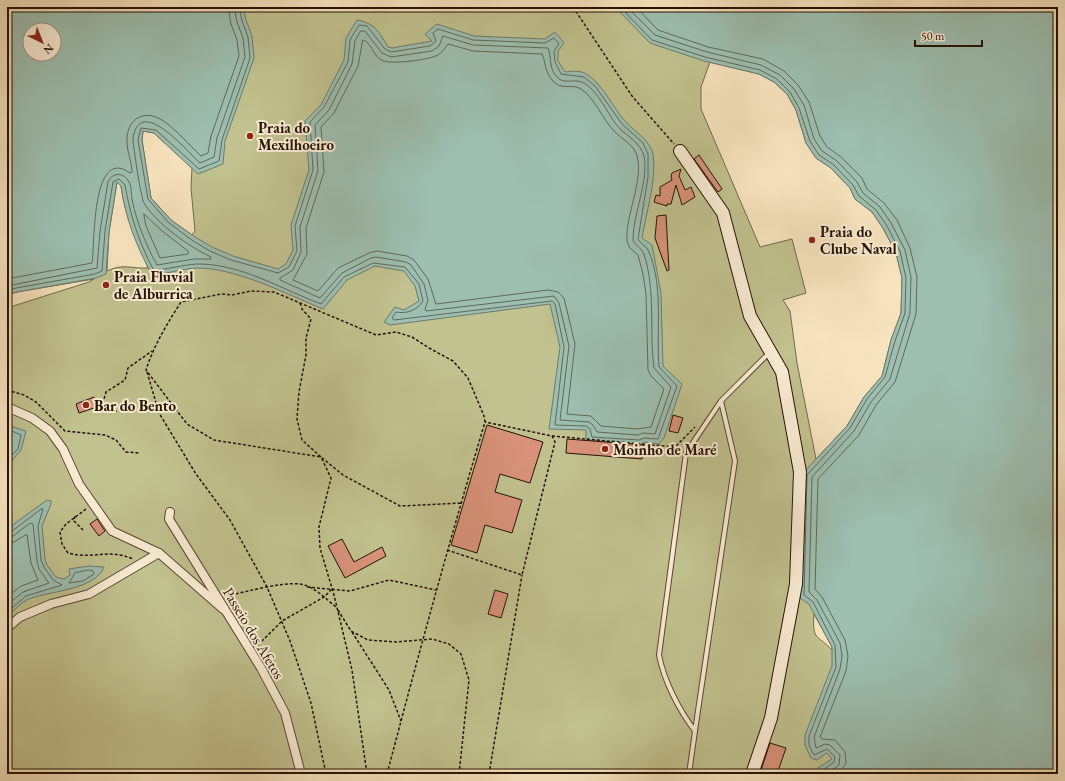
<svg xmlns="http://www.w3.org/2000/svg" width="1065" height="781" font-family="'EB Garamond',serif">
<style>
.green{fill:#c1c28f;stroke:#736a4a;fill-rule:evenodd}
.water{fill:#9dbfb1;stroke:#6d7a6c;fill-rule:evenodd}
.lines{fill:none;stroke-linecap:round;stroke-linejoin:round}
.shore{stroke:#61685a;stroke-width:1}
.building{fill:#d8927a;stroke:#251204}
.lane-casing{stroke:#5a4633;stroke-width:6}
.street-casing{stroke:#5a4633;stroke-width:10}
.secondary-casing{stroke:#251204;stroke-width:14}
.path{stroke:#251204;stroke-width:1.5;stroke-dasharray:3 2;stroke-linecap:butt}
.lane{stroke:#faedd5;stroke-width:4}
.street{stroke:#faedd5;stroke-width:8}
.secondary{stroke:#faedd5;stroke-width:12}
.poi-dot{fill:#8f2418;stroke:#faedd5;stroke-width:1.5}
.labels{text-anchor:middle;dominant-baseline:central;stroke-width:4;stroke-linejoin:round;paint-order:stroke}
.poi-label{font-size:15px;font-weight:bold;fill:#251204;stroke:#faedd5;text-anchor:start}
.street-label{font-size:15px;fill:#251204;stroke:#faedd5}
</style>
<rect width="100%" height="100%" fill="#f7e4bf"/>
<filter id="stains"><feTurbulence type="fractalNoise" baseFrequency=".005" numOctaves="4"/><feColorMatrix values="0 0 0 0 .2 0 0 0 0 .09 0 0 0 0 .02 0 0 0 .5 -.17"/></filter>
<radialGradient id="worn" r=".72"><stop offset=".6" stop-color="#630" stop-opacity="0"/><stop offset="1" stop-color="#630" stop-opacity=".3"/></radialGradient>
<path class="green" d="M 22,7 L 801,7 L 936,78 L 858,774 L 7,774 L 7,308 L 89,282 L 94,279 L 17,292 L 7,295 ZM 30,30 L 54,30 L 54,54 L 30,54 ZM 710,62 L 759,74 L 774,82 L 787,94 L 796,110 L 806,143 L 816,158 L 831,168 L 850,188 L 855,199 L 872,212 L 883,228 L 896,253 L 902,278 L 901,313 L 891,340 L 882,376 L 864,397 L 847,426 L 816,459 L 797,363 L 790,311 L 783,300 L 806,293 L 792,239 L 760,247 L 701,109 L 701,87 ZM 143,131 L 154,133 L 192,168 L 191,188 L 195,231 L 192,235 L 171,220 L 151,198 L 142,140 ZM 117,182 L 121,186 C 125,217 137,240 148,268 C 131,269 124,263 107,271 L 109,232 ZM 814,614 L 832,647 L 832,650 C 817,634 812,641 814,614 Z"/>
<g class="water">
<path d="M 7,7 L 243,7 L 246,20 L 252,36 L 254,58 L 225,141 L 223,164 L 198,174 L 154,133 L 143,131 L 142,140 L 151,198 L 171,220 L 195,237 L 212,247 L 233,256 L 278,269 L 286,264 L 293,250 L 291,225 L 309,170 L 305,121 L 321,105 L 344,60 L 346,38 L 357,20 C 375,23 379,32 388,47 L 392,48 L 432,41 L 425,34 L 437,24 L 474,36 L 545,39 L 555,32 L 564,43 L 558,51 L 558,61 L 565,72 C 572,71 581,70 588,75 C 605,87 612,107 626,122 C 635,132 650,140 653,154 C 657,178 646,214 642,238 L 652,245 L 661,293 L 663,366 L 682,384 L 664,438 L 659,444 L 644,442 L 644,445 L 586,440 L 586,430 L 549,429 L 560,347 L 550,304 L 390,325 L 384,322 L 395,307 L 404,310 L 419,301 L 415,286 L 404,271 L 375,266 L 347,280 L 323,309 C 286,294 235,267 195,268 C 182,269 169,273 156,275 L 151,273 C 136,245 125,217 121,186 L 117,182 L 109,232 L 106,274 L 96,278 L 17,292 L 7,295 ZM 30,30 L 54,30 L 54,54 L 30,54 Z"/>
<path d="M 615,7 L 1058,7 L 1058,774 L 819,774 L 818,768 L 832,759 L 827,753 L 817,760 L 811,758 L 805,745 L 805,735 L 832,666 L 832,647 L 809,604 L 800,598 L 803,473 L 847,426 L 864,397 L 882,376 L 891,340 L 901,313 L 902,278 L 896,253 L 883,228 L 872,212 L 855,199 L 850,188 L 831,168 L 816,158 L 806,143 L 796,110 L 787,94 L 774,82 L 759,74 L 704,61 L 650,43 Z"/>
<path d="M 7,425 L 26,431 L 21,450 L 7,466 Z"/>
<path d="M 47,500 L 51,501 L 51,504 L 42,526 L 45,559 L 47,565 L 56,577 L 64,579 L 70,575 L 69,569 L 89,566 L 104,567 C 95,590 49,591 29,599 C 21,602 13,612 7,617 L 7,529 Z"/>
</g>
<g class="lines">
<g class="shore">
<path d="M 620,7 L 652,40 L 705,57 L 760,70 L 777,79 L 790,92 L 799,108 L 810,141 L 819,155 L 834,165 L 853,185 L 859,196 L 876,210 L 887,226 L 900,251 L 906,278 L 905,313 L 895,341 L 885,377 L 867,399 L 850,428 L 807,475 L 804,595 L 813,602 L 835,645 L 836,667 L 809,736 L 809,745 L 814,755 L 827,749 L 835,757 L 834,762 L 823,770 L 822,774"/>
<path d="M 627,7 L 655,35 L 707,52 L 761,65 L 780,75 L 794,89 L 804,105 L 814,139 L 822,151 L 837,161 L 857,182 L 863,193 L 880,207 L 891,223 L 905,250 L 911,277 L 910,313 L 890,379 L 871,402 L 854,431 L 812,477 L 809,592 L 817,600 L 840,643 L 842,656 L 840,669 L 814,737 L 816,748 L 825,744 L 830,745 L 840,755 L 839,765 L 827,774"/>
<path d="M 636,7 L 658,30 L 708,47 L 763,59 L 784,71 L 798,85 L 809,102 L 820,136 L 827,147 L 841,157 L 862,178 L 867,189 L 884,203 L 897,220 L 910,248 L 917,277 L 916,314 L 895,382 L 876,405 L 859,435 L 818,479 L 815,589 L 822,597 L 845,640 L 848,656 L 846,671 L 820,737 L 822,739 L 835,740 L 845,752 L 846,764 L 837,774"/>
<path d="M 361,31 L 365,31 L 382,53 L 391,57 L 432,51 L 439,46 L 443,36 L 473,45 L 548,48 C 552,57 548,69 558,78 C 564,84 574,79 582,82 C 598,89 608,116 620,129 C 628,136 641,144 644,156 C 649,181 633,214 633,240 C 635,246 642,248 644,254 C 656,292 649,330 654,368 L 671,387 L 655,434 L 643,433 L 638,435 L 597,432 L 593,425 L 589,422 L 560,420 L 569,346 L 559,303 L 554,296 L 426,311 L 425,309 L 428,300 L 424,284 L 411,265 L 406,262 L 376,257 L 371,258 L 342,273 L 320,298 L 280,280 L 280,278 L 293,270 L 301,252 L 300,227 L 318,171 L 315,125 L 329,110 L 352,64 L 355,41 Z"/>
<path d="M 363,40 C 371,42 373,55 381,60 C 389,65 429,60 438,55 C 443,52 445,47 448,44 L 473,51 L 542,54 C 546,62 544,71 553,81 C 561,91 572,83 581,89 C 596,99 602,119 615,132 C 622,139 635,146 637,156 C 644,180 625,216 627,241 L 630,248 L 638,255 L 643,274 L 646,294 L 648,370 L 651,376 L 664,389 L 651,427 L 637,429 L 601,426 L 591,416 L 567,414 L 575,344 L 564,298 L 558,292 L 548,290 L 436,304 L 428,279 L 414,260 L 407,256 L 377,251 L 369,253 L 338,268 L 318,291 L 293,280 L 307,254 L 306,228 L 324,172 L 321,127 L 334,113 L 358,66 Z"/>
<path d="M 144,214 L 162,231 L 188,251 L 188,254 L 160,258 L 146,226 Z"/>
<path d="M 7,279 L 92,263 C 95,245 91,145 130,173 L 132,172 C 132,161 126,150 127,138 C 128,119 144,109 162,120 C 176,129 188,144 201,156 L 208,153 L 211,136 L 239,56 L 237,40 L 231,24 L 228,7"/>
<path d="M 7,286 L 97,268 L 100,231 L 108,182 C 112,172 124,172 129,182 C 132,187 131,194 132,200 C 137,223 146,245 157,265 L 194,259 L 211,259 L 211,257 C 188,246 157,224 144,203 C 141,198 133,146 133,138 C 140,95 186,150 200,163 L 214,157 L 217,138 L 245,57 L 243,38 L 237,22 L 234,7"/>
<path d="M 7,291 L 16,288 L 95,274 L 102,271 L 105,231 L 113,182 L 119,179 L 125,185 C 130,215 139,242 153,269 L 156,270 C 169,269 182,265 196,264 C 240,263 281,289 321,304 L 344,277 L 373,263 L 405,267 L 419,284 L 423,301 C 417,311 405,314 396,312 L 392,318 L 394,320 L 552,301 L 555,304 L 564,347 L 555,425 L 586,426 L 590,429 L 592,437 L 639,440 L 644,438 L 658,439 L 677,386 L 659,367 C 656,331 664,284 648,250 C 646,245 640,244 638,239 L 648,177 L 648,154 L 643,143 L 622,124 L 595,86 L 584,77 L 561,74 L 555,62 L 554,51 L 559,44 L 554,38 L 545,43 L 473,40 L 438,29 L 433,33 L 436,41 L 430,46 L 391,52 L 385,49 L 367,26 L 359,25 L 350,40 L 348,62 L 324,107 L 310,122 L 313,170 L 295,226 L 297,251 L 289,267 L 278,273 L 231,260 L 210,251 L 193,241 L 168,222 L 148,199 L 138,140 L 141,128 L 156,130 L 199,169 L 219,161 L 222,140 L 250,58 L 248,37 L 242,21 L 239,7"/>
<path d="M 7,429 L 21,435 L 18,449 L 7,460"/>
<path d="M 7,532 L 11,532 L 41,509 L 43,509 L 38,526 L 41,560 L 44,567 L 53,580 L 62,585 L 26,596 L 7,612"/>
<path d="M 7,537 L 13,536 L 30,523 L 33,524 L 37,561 L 39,569 L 49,583 L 23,592 L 7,605"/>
<path d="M 7,543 L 14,542 L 25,535 L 27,535 L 31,563 L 38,580 L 21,586 L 7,597"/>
<path d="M 89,570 L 93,571 L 94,574 L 83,581 L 69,583 L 75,573 Z"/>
</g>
</g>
<g class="building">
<path d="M 699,155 L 722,189 L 718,192 L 694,159 Z"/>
<path d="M 681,169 L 679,176 L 685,190 L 691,187 L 695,197 L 682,205 L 676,185 L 671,204 L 667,204 L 667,206 L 654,202 L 656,195 L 660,196 L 660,187 L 672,180 L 671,176 L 672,173 Z"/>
<path d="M 666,215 L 669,270 L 667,271 L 655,238 L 657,216 Z"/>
<path d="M 94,397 L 97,407 L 79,413 L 76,404 Z"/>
<path d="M 673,415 L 683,418 L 678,433 L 669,431 Z"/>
<path d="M 487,425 L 543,442 L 530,483 L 500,474 L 495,492 L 522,500 L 512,533 L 485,525 L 477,553 L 451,545 Z"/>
<path d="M 567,439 L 644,445 L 642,459 L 566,453 Z"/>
<path d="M 97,519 L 105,531 L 99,536 L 90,524 Z"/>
<path d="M 342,539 L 354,562 L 382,547 L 386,556 L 345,578 L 328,546 Z"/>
<path d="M 495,590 L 508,594 L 501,618 L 488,614 Z"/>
<path d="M 770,743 L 786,748 L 777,774 L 761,770 Z"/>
</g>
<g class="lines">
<g class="lane-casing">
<g id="lane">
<path d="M 695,731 L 735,461 L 721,401"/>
<path d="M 689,774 L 695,731 C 679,710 664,681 659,655 L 686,453 L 721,401 L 765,357 L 770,353"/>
</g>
</g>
<g class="street-casing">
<g id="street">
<path d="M 7,407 L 32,418 L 50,431 L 63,449 L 79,484 L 112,531 L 159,553 L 223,609"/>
<path d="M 170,512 L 169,519 L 261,668 L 285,713 L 301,774"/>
<path d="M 7,628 L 20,617 L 51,604 L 89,594 L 159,553"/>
</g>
</g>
<g class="secondary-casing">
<path id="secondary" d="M 680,151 L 723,213 L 750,316 L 782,372 L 800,472 L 796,584 L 771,718 L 752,774"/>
</g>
<g class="path">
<path d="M 573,7 L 632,96 L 674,144"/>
<path d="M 300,303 L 302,309 L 311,319 L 306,338 L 306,355 L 299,392 L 297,419 L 302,440 L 321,457 L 331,478 L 319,527 L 320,548 L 334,595 L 352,670 L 367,774"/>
<path d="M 147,372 L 159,413 L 196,474 L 230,520 L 267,587 L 290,641 L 311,703 L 326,774"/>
<path d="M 7,390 L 24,395 L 36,402 L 65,431 L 105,435 L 116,440 L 126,452 L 139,453"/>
<path d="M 117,411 L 104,410 L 102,406 L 106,392 L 125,380 L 128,368 L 152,351"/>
<path d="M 552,436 L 675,447 L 695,427"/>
<path d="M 86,509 L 66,524 L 60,532 L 62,544 L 68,553 C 94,560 107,548 133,559"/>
<path d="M 75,516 L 74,521 L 83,530"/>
<path d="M 447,550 L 522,575 L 555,442 L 552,436 L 485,422"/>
<path d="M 307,587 L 350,591 L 389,580 L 436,590"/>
<path d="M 226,596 C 246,592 280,582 300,584 C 314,586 326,599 336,607"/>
<path d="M 338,610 L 351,631 L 368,640 L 396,642 L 432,639 L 449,644 L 461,654 L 469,680 L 459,774"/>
<path d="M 352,632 L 389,690 L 401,721"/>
<path d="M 258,645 L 282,621 L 324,597 L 332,589"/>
<path d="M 387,774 C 418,656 450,539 485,422 L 484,416 L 468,378 L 453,361 L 429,348 L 412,337 L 396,332 L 376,335 L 274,292 L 251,291 L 232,295 L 221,294 L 181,302 C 167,324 154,345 146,370 L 187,424 L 214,440 L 321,457 L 343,475 L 400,506 L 461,503"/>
<path d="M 489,774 L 522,575"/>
</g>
<use href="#lane" class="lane"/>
<use href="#street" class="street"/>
<use href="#secondary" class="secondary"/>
</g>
<g class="poi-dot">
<circle cx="250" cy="136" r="4"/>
<circle cx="812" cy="240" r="4"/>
<circle cx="106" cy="285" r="4"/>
<circle cx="86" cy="405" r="4"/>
<circle cx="605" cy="449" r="4"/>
</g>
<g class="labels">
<g class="poi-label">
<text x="258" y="127">Praia do<tspan x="258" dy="17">Mexilhoeiro</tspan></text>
<text x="820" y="231">Praia do<tspan x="820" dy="17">Clube Naval</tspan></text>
<text x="114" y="276">Praia Fluvial<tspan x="114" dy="17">de Alburrica</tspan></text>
<text x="94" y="405">Bar do Bento</text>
<text x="613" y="449">Moinho de Maré</text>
</g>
<g class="street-label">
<text transform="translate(254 633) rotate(59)">Passeio dos Afetos</text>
</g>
</g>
<rect width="1065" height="781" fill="none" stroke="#f7e4bf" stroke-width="24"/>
<rect x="8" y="8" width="1049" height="765" fill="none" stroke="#251204" stroke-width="2"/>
<rect x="12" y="12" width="1041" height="757" fill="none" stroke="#251204"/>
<g transform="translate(42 42) rotate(137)"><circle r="19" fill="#faedd5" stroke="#a59581"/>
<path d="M0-3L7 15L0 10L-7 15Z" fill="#8f2418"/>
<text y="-6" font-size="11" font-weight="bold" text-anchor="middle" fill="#251204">N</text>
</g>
<path d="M915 40v6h67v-6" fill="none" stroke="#251204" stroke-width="2"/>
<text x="921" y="40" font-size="12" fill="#251204" stroke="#faedd5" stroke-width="3" paint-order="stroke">50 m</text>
<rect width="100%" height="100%" filter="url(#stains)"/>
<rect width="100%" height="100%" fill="url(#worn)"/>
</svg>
